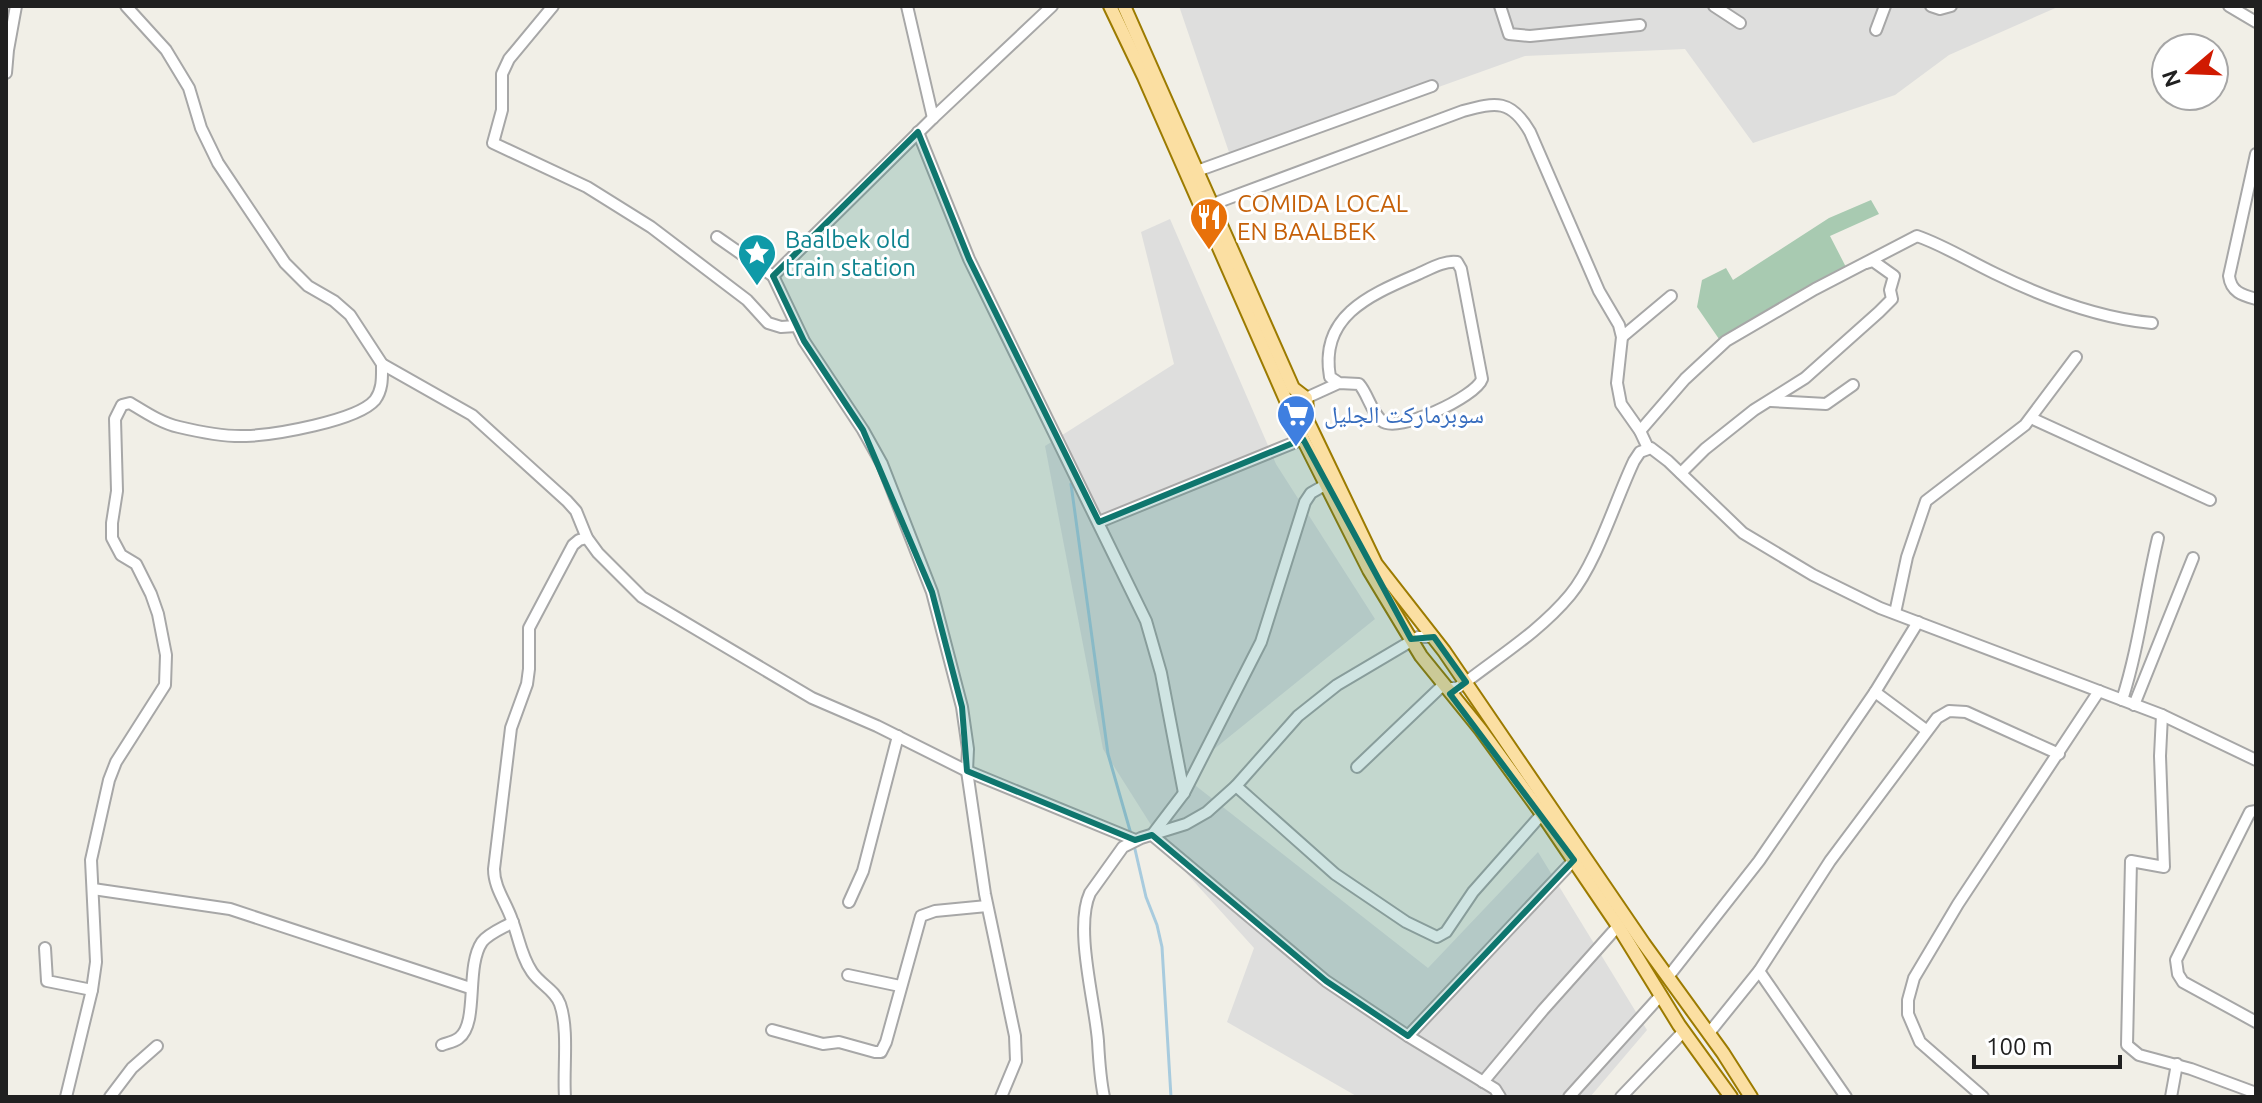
<svg xmlns="http://www.w3.org/2000/svg" width="2262" height="1103" font-family="Ubuntu,'Noto Naskh Arabic',sans-serif">
<style>
.residential{fill:#dededd}
.cemetery{fill:#a8cab1}
.lines{fill:none;stroke-linecap:round;stroke-linejoin:round}
.stream{stroke:#a8cbde;stroke-width:3}
.minor-casing{stroke:#a7a7a7;stroke-width:14}
.major-casing{stroke:#9c7b01;stroke-width:16}
.minor{stroke:#fff;stroke-width:10}
.major{stroke:#fbdfa2;stroke-width:12}
.marked{fill:#0f766e;fill-opacity:0.2;stroke:#0f766e;stroke-width:6;stroke-linejoin:round}
.labels{text-anchor:middle;dominant-baseline:central;stroke-width:6;stroke-linejoin:round;paint-order:stroke}
.food-label{font-size:24px;fill:#c56008;stroke:#fff;text-anchor:start}
.culture-label{font-size:24px;fill:#0d838f;stroke:#fff;text-anchor:start}
.shop-label{font-size:24px;fill:#366cbe;stroke:#fff;text-anchor:start}
</style>
<rect width="100%" height="100%" fill="#f1efe7"/>
<g class="residential">
<path d="M 1179,6 L 2060,6 L 1949,55 L 1895,95 L 1753,143 L 1685,49 L 1525,56 L 1232,161 Z"/>
<path d="M 1170,219 L 1276,464 L 1375,619 L 1182,775 L 1428,968 L 1538,852 L 1647,1030 L 1590,1097 L 1358,1097 L 1227,1022 L 1254,948 L 1170,855 L 1103,749 L 1045,446 L 1174,364 L 1141,232 Z"/>
</g>
<path class="cemetery" d="M 1871,200 L 1879,214 L 1830,236 L 1848,271 L 1719,339 L 1697,307 L 1702,280 L 1726,268 L 1733,280 L 1829,218 Z"/>
<g class="lines">
<g class="stream">
<path d="M 1071,484 L 1108,754 L 1131,834"/>
<path d="M 1134,845 L 1146,897 L 1157,925 L 1162,947 L 1171,1097"/>
</g>
<g class="minor-casing">
<g id="minor">
<path d="M 126,6 L 166,50 L 189,88 L 201,128 L 218,163 L 285,263 L 308,286 L 334,301 L 350,315 L 382,364 L 472,415 L 567,501 L 576,511 L 587,538 L 598,553 L 642,597 L 812,698 L 877,726 L 967,771 L 1135,840"/>
<path d="M 553,6 L 509,59 L 502,74 L 502,110 L 493,143 L 587,187 L 651,227 L 747,300 L 768,323 L 781,327 L 796,326"/>
<path d="M 907,6 L 933,118"/>
<path d="M 1500,6 L 1509,34 L 1530,36 L 1640,25"/>
<path d="M 1714,6 L 1740,23"/>
<path d="M 1931,6 L 1940,9 L 1951,6"/>
<path d="M 2229,6 L 2256,22"/>
<path d="M 1876,30 L 1885,6"/>
<path d="M 6,73 L 8,50 L 16,6"/>
<path d="M 918,132 L 969,259 L 1146,621 L 1161,673 L 1184,793"/>
<path d="M 2256,154 L 2229,276 C 2231,292 2242,295 2256,299"/>
<path d="M 1197,171 L 1432,86"/>
<path d="M 1213,204 L 1463,111 C 1496,102 1511,99 1530,132 L 1599,291 L 1619,325 L 1622,337 L 1617,383 L 1621,404 L 1640,431 L 1648,448"/>
<path d="M 717,237 L 773,276 L 804,341 L 863,430 L 882,464 L 932,592 L 962,707 L 968,749 L 967,771 L 985,894 L 1015,1036 L 1016,1061 L 1001,1097"/>
<path d="M 773,276 L 933,118 L 1052,6"/>
<path d="M 1622,337 L 1671,296"/>
<path d="M 1306,398 L 1339,383 L 1359,384 C 1368,394 1371,412 1382,421 C 1397,434 1476,397 1482,379 L 1461,269 L 1457,262 C 1444,260 1428,270 1416,275 C 1370,295 1319,316 1330,377 L 1339,383"/>
<path d="M 1771,401 L 1826,404 L 1853,385"/>
<path d="M 2031,418 L 2210,500"/>
<path d="M 1640,431 L 1685,379 L 1726,341 L 1815,289 L 1917,236 C 1943,245 1969,261 1994,273 C 2043,297 2098,318 2152,323"/>
<path d="M 1681,473 L 1705,449 L 1754,410 L 1805,378 L 1879,312 L 1892,299 L 1890,290 L 1894,276 L 1873,261 L 1866,263"/>
<path d="M 1325,485 L 1311,493 L 1305,502 L 1261,642 L 1184,793 L 1152,835 L 1326,981 L 1408,1036 L 1495,1089 L 1500,1097"/>
<path d="M 1099,522 L 1303,439"/>
<path d="M 1895,613 L 1907,557 L 1926,501 L 2025,425 L 2076,357"/>
<path d="M 1445,688 L 1457,688 L 1466,682 C 1501,655 1541,630 1570,595 C 1597,562 1615,501 1634,461 L 1640,452 L 1651,448 L 1668,461 L 1743,533 L 1813,575 L 1880,608 L 2162,715 L 2256,760"/>
<path d="M 1875,692 L 1926,730"/>
<path d="M 2122,700 C 2139,647 2145,592 2158,538"/>
<path d="M 2134,705 L 2193,558"/>
<path d="M 2162,715 L 2160,756 L 2164,867 L 2131,861 L 2127,1045 L 2139,1055 L 2191,1069 L 2256,1093"/>
<path d="M 1357,767 L 1443,685"/>
<path d="M 1236,786 L 1335,874 L 1406,922 L 1437,937 L 1446,932 L 1473,892 L 1542,814"/>
<path d="M 2256,811 L 2250,812 L 2176,960 L 2178,974 L 2183,982 L 2256,1022"/>
<path d="M 93,889 L 230,909 L 470,988"/>
<path d="M 849,902 L 863,871 L 898,736"/>
<path d="M 45,948 L 47,981 L 92,990"/>
<path d="M 1759,971 L 1846,1097"/>
<path d="M 848,975 L 900,986"/>
<path d="M 1668,977 L 1759,861 L 1875,692 L 1918,622"/>
<path d="M 772,1030 L 823,1044 L 839,1042 L 875,1052 L 881,1052 L 886,1042 L 921,916 L 935,911 L 987,906"/>
<path d="M 1709,1033 L 1759,971 L 1830,861 L 1937,718 L 1949,711 L 1966,712 L 2059,754"/>
<path d="M 1408,1036 L 1574,860"/>
<path d="M 442,1045 C 447,1043 454,1042 459,1038 C 479,1023 465,967 482,942 C 489,933 503,928 513,922"/>
<path d="M 1483,1082 L 1543,1010 L 1618,926"/>
<path d="M 66,1097 L 92,990 L 96,962 L 91,860 L 109,780 L 116,762 L 165,685 L 166,655 L 158,614 L 151,594 L 136,564 L 121,555 L 112,538 L 112,523 L 117,491 L 115,419 L 122,405 L 130,403 C 145,412 161,423 179,427 C 200,432 224,437 246,436 C 274,435 357,421 375,400 C 383,389 382,377 382,364"/>
<path d="M 110,1097 L 132,1068 L 157,1046"/>
<path d="M 565,1097 C 563,1069 569,1030 560,1004 C 555,990 541,985 532,972 C 521,956 519,938 512,920 C 506,902 494,888 494,869 L 511,728 L 527,684 L 529,669 L 529,628 L 573,545 L 579,540 L 587,538"/>
<path d="M 1104,1097 C 1100,1078 1099,1060 1098,1041 C 1095,1002 1074,928 1090,893 L 1123,847 L 1141,838 L 1186,824 L 1207,812 L 1236,786 L 1298,716 L 1337,685 L 1418,637 L 1434,637"/>
<path d="M 1569,1097 L 1661,995"/>
<path d="M 1621,1097 L 1684,1031"/>
<path d="M 1983,1097 L 1920,1042 L 1908,1014 L 1908,1000 L 1914,978 L 1958,904 L 2099,691"/>
<path d="M 2171,1097 L 2177,1064"/>
</g>
</g>
<g class="major-casing">
<g id="major">
<path d="M 1110,6 L 1144,77 L 1303,439 L 1369,570 L 1421,656 L 1481,730 L 1542,814 L 1618,926 L 1679,1025 L 1731,1097"/>
<path d="M 1124,6 L 1293,388 L 1306,398 L 1308,422 L 1376,564 L 1444,651 L 1644,944 L 1723,1053 L 1751,1097"/>
</g>
</g>
<use href="#minor" class="minor"/>
<use href="#major" class="major"/>
</g>
<path class="marked" d="M 918,132 L 969,259 L 1099,522 L 1303,439 L 1411,639 L 1434,637 L 1466,682 L 1450,694 L 1574,860 L 1408,1036 L 1326,981 L 1152,835 L 1135,840 L 967,771 L 962,707 L 932,592 L 863,430 L 804,341 L 773,276 Z"/>
<defs>
<g id="restaurant-pin" transform="scale(2)"><path d="M0 17L-7.5 6A9.5 9.5 0 1 1 7.5 6Z" fill="#e8710a" stroke="#fff"/><path d="M-5-6h1v4h1v-4h1v4h1v-4h1v5L-1.5 .5V6h-2V.5L-5-1ZM5-6V6H3V1.5H1.5Q1.5-4 5-6Z" fill="#fff"/></g>
<g id="sight-pin" transform="scale(2)"><path d="M0 17L-7.5 6A9.5 9.5 0 1 1 7.5 6Z" fill="#0f9aa8" stroke="#fff"/><path d="M0-6L1.8-2.2L6-1.7L2.9 1.2L3.7 5.4L0 3.3L-3.7 5.4L-2.9 1.2L-6-1.7L-1.8-2.2Z" fill="#fff"/></g>
<g id="supermarket-pin" transform="scale(2)"><path d="M0 17L-7.5 6A9.5 9.5 0 1 1 7.5 6Z" fill="#3f7fe0" stroke="#fff"/><path d="M-6-5.5h2.5l.6 2H6L4.5 2H-2.5L-4.4-4H-6ZM-1.5 3.2a1.3 1.3 0 1 0 .1 0ZM3 3.2a1.3 1.3 0 1 0 .1 0Z" fill="#fff"/></g>
</defs>
<g fill-rule="evenodd">
<use href="#restaurant-pin" x="1209" y="217"/>
<use href="#sight-pin" x="757" y="253"/>
<use href="#supermarket-pin" x="1296" y="414"/>
</g>
<g class="labels">
<g class="food-label">
<text x="1237" y="203">COMIDA LOCAL<tspan x="1237" dy="28">EN BAALBEK</tspan></text>
</g>
<g class="culture-label">
<text x="785" y="239">Baalbek old<tspan x="785" dy="28">train station</tspan></text>
</g>
<g class="shop-label">
<text x="1324" y="414">سوبرماركت الجليل</text>
</g>
</g>
<rect width="2262" height="1103" fill="none" stroke="#202020" stroke-width="16"/>
<g transform="translate(2190 72) rotate(251)"><circle r="38" fill="#ffffff" stroke="#a6a6a6" stroke-width="2"/>
<path d="M0-6L14 30L0 20L-14 30Z" fill="#d01a01"/>
<text y="-12" font-size="22" font-weight="bold" text-anchor="middle" fill="#202020">N</text>
</g>
<path d="M1974 1055v12h146v-12" fill="none" stroke="#202020" stroke-width="4"/>
<text x="1986" y="1055" font-size="24" fill="#202020" stroke="#ffffff" stroke-width="6" paint-order="stroke">100 m</text>
</svg>
